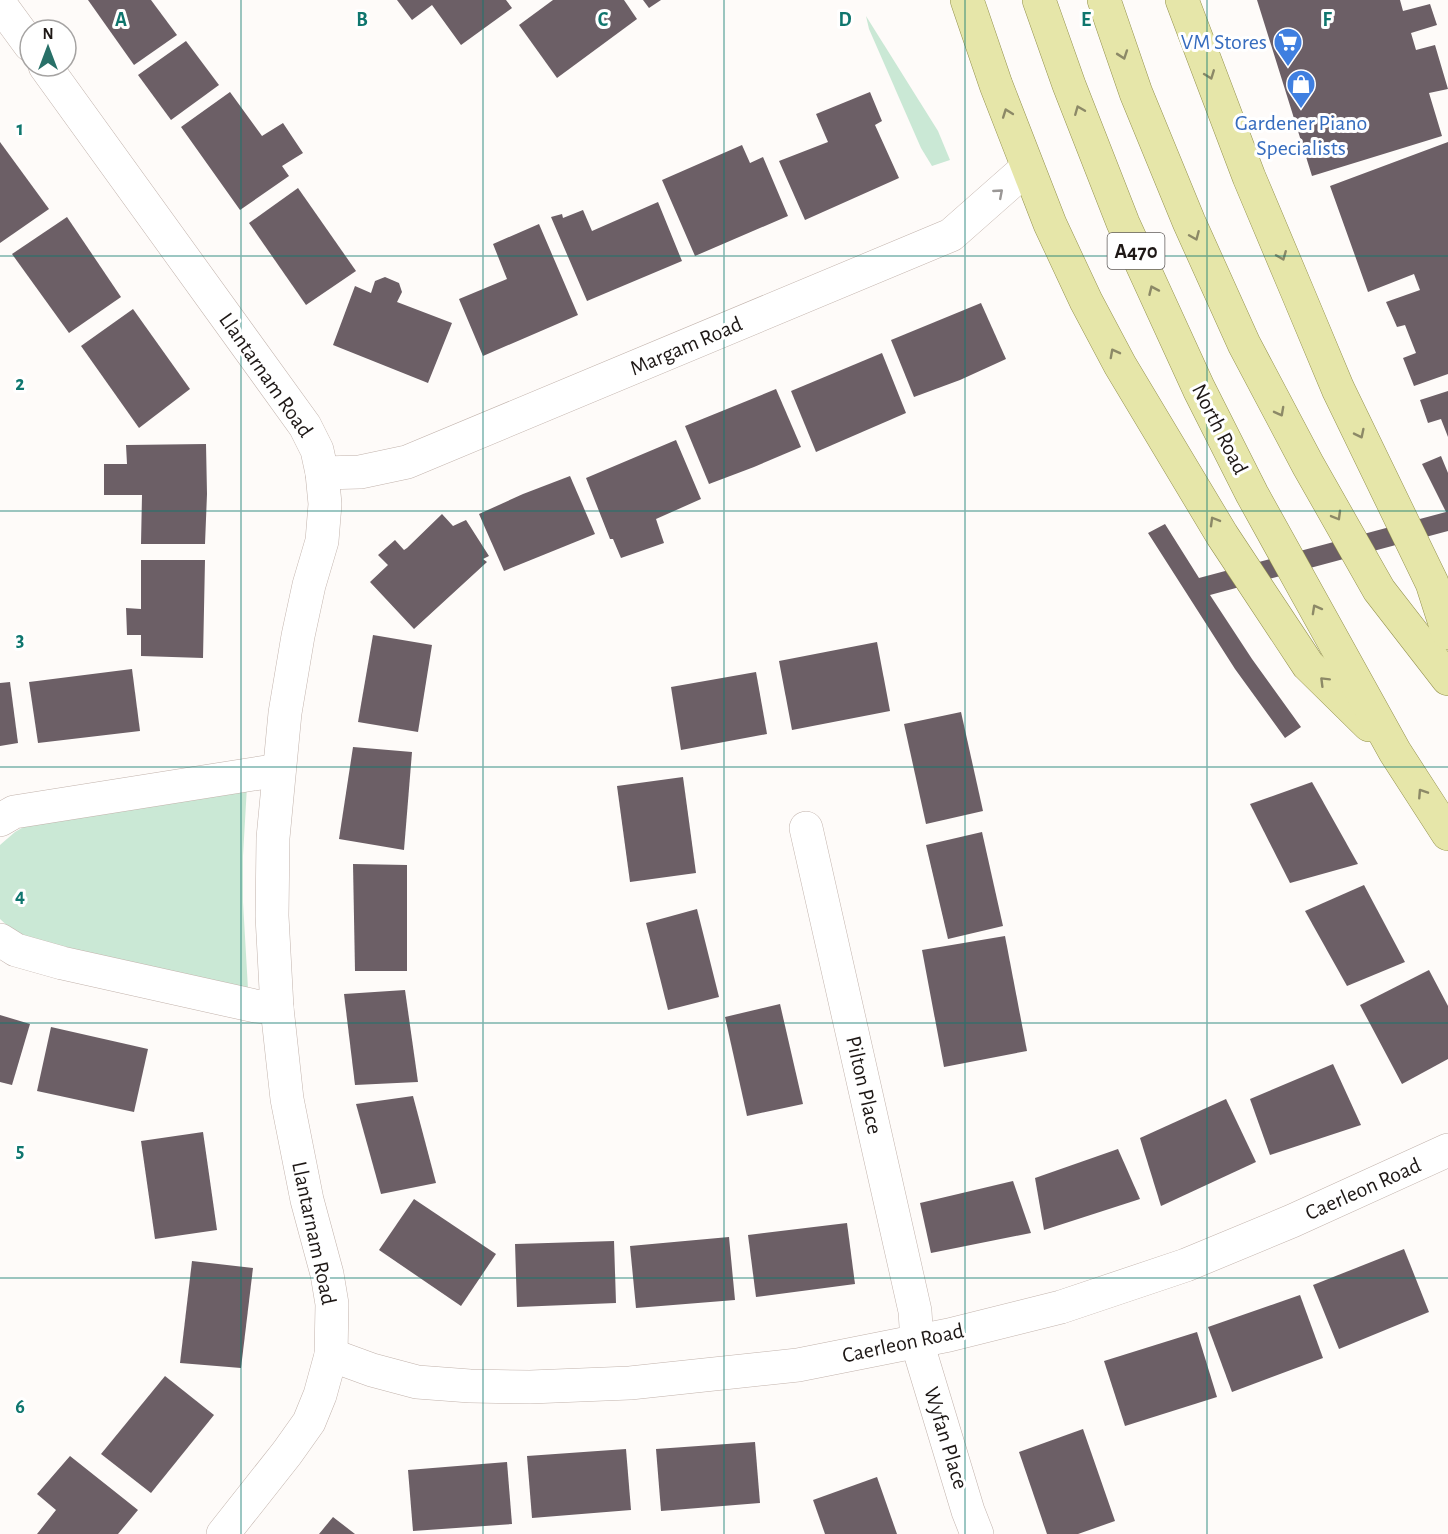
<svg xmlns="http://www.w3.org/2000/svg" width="1448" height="1534" font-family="'Alegreya Sans',sans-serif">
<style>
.green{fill:#cae8d5}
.building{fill:#6c5f66}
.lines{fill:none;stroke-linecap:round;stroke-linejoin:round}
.minor-casing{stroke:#c2b3ac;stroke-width:34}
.major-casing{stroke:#959350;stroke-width:34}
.minor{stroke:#fff;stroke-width:33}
.major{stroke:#e6e6a9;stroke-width:33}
.oneway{stroke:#8c8967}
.oneway2{stroke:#9a9796}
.grid{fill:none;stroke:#0f766e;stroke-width:1.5;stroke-opacity:0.55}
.labels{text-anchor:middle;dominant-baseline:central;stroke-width:6;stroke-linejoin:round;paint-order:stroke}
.shield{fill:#fff;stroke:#625d5c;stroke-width:1.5}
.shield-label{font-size:21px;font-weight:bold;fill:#1e1816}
.shop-label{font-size:22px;fill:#366cbe;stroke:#fff;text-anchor:end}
.street-label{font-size:22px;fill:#1e1816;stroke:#fff}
.grid-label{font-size:20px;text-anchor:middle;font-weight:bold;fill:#0f766e;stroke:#fff;stroke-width:6;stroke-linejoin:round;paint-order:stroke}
</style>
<rect width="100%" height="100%" fill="#fefbf9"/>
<g class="green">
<path d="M 866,16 L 938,131 L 950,160 L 932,166 L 921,148 L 869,29 Z"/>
<path d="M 247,786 L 243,856 L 243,902 L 248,989 L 62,954 L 11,929 L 0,919 L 0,845 L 15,832 L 32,822 Z"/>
</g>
<g class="building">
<path d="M 88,0 L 151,0 L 177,35 L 134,65 Z"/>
<path d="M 397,0 L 506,0 L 512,8 L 461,45 L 432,5 L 412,20 Z"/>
<path d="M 553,0 L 624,0 L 637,19 L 557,78 L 519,25 Z"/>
<path d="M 643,0 L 661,0 L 649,8 Z"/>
<path d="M 1257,0 L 1400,0 L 1403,11 L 1430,4 L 1437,25 L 1411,33 L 1416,50 L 1435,45 L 1448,89 L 1429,93 L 1442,136 L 1312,176 Z"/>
<path d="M 186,41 L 219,85 L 171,120 L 138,75 Z"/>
<path d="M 230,92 L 262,136 L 283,123 L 303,153 L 282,166 L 289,176 L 240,210 L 181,127 Z"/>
<path d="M 870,92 L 882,121 L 875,125 L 899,178 L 805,220 L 779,161 L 828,142 L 816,114 Z"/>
<path d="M 0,142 L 49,209 L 0,243 Z"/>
<path d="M 1448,142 L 1448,374 L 1414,386 L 1403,358 L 1416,353 L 1405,325 L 1397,327 L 1386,302 L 1420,290 L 1414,274 L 1368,292 L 1330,186 Z"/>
<path d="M 742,145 L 750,163 L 763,157 L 788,216 L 695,256 L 662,180 Z"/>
<path d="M 298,188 L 356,271 L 306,305 L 249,223 Z"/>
<path d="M 658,202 L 682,261 L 587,301 L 551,217 L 562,214 L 563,218 L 583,210 L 592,231 Z"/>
<path d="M 67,217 L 121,297 L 69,333 L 12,254 Z"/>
<path d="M 539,224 L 578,315 L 483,356 L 459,299 L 507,279 L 493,244 Z"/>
<path d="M 385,277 L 399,283 L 402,292 L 397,302 L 452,323 L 428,383 L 333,345 L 355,286 L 371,293 L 375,281 Z"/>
<path d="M 981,303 L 1006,359 L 960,380 L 914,397 L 891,340 Z"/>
<path d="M 133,309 L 190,389 L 139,428 L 81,346 Z"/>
<path d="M 882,353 L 906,413 L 816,452 L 791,391 Z"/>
<path d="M 776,389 L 801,447 L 754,467 L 709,484 L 685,426 Z"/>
<path d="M 1448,391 L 1448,437 L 1441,419 L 1428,423 L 1420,400 Z"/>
<path d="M 676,440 L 701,499 L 656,519 L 664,543 L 621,558 L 613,539 L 610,539 L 586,478 Z"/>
<path d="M 206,444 L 207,494 L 205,544 L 141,544 L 142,495 L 104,495 L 104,464 L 127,464 L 126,445 Z"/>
<path d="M 1441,456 L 1448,473 L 1448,531 L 1210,595 L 1252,659 L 1301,727 L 1285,738 L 1235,669 L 1148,533 L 1165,524 L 1199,578 L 1446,512 L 1422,464 Z"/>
<path d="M 570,476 L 595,534 L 504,571 L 479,514 L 523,494 Z"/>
<path d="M 442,514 L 453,526 L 466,520 L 489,556 L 483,559 L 487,562 L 414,629 L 370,582 L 388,565 L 378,555 L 395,540 L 404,550 L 407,548 Z"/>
<path d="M 141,560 L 205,560 L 203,658 L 141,656 L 141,635 L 127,635 L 126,608 L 141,609 Z"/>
<path d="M 373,635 L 432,645 L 418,732 L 358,722 Z"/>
<path d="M 877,642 L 890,711 L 792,730 L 779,661 Z"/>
<path d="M 132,669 L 140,731 L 38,743 L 29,682 Z"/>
<path d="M 756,672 L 767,734 L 681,750 L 671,687 Z"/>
<path d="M 10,682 L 18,743 L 0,746 L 0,683 Z"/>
<path d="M 961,712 L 983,811 L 926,824 L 904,724 Z"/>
<path d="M 353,747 L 412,752 L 404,850 L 339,839 Z"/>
<path d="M 683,777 L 696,873 L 630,882 L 617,786 Z"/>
<path d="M 1312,782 L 1358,864 L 1290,883 L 1250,804 Z"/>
<path d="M 982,832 L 1003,926 L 948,939 L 926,845 Z"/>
<path d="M 353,864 L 407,865 L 407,971 L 355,971 Z"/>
<path d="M 1364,885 L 1405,962 L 1347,986 L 1305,911 Z"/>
<path d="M 697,909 L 719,997 L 668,1010 L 646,923 Z"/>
<path d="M 1005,936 L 1027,1051 L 944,1067 L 922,950 Z"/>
<path d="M 1429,970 L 1448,1006 L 1448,1059 L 1402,1084 L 1360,1005 Z"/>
<path d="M 405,990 L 418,1082 L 355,1085 L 344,994 Z"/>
<path d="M 780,1004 L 803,1104 L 747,1116 L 725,1017 Z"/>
<path d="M 0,1015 L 30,1024 L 12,1085 L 0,1082 Z"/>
<path d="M 51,1027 L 148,1049 L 134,1112 L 37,1091 Z"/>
<path d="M 1333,1064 L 1361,1125 L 1270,1155 L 1250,1099 Z"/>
<path d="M 413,1096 L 436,1183 L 381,1194 L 356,1104 Z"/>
<path d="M 1226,1099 L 1256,1162 L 1161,1206 L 1140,1138 Z"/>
<path d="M 203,1132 L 217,1230 L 155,1239 L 141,1141 Z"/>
<path d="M 1118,1149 L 1140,1199 L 1044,1230 L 1035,1178 Z"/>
<path d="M 1013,1181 L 1031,1233 L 931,1253 L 920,1203 Z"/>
<path d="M 414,1199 L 496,1254 L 461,1306 L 379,1250 Z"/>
<path d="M 847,1223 L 855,1284 L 756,1297 L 748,1235 Z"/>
<path d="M 729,1237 L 735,1300 L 636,1308 L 630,1246 Z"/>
<path d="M 614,1241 L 616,1303 L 517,1307 L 515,1244 Z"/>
<path d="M 1404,1249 L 1429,1312 L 1339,1349 L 1313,1285 Z"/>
<path d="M 192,1261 L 253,1268 L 241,1368 L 180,1363 Z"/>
<path d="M 1300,1295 L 1323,1358 L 1232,1392 L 1208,1327 Z"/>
<path d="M 1197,1332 L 1217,1397 L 1125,1426 L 1104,1361 Z"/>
<path d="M 165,1376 L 214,1415 L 151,1493 L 101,1454 Z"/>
<path d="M 1083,1429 L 1115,1521 L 1078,1534 L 1047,1534 L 1019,1452 Z"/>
<path d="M 755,1442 L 760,1503 L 661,1511 L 656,1449 Z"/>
<path d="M 626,1449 L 631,1510 L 532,1518 L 527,1456 Z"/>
<path d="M 70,1456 L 138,1510 L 118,1534 L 37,1534 L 56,1510 L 37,1494 Z"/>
<path d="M 507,1462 L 512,1524 L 413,1531 L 408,1470 Z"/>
<path d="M 877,1477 L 897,1534 L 825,1534 L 813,1500 Z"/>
<path d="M 333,1517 L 355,1534 L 319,1534 Z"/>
</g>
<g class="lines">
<g class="minor-casing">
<g id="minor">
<path d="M 0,4 L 30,45"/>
<path d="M 45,66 L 305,426 L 317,450 L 322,473 L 325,504 L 322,541 L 309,585 L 298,636 L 285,713 L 273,838 L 272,916 L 277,1008 L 287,1099 L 307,1200 L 327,1274 L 332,1304 L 331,1355 L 320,1395 L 309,1422 L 287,1453 L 223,1534"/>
<path d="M 322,473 L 360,472 L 407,462 L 951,235 L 1027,168"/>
<path d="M 0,820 L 14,812 L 279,770"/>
<path d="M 806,828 L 915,1311 L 917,1342 L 968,1511 L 977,1534"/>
<path d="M 0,940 L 16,950 L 62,963 L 255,1006 L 277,1008"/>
<path d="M 331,1355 L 372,1370 L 417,1382 L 470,1386 L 530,1387 L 630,1383 L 798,1365 L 949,1335 L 1061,1307 L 1186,1265 L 1292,1221 L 1448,1150"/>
</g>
</g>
<g class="major-casing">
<g id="major">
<path d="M 967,0 L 996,85 L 1050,224 L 1086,301 L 1120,365 L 1222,535 L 1308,665 L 1369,725"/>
<path d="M 1039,0 L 1069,85 L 1123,223 L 1199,389 L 1252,494 L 1395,752 L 1448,834"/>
<path d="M 1104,0 L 1136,93 L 1189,222 L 1244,344 L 1308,465 L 1379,590 L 1448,679"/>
<path d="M 1182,0 L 1249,177 L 1297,291 L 1338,389 L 1432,583 L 1448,633"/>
</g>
</g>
<use href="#minor" class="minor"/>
<use href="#major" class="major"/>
</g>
<defs><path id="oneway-chevron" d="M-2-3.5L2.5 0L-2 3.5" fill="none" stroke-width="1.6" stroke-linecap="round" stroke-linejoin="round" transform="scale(1.5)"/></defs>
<g class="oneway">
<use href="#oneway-chevron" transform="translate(1123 55) rotate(71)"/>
<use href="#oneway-chevron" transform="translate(1210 75) rotate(69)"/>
<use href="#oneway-chevron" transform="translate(1079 110) rotate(-112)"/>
<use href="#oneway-chevron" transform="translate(1007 113) rotate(-110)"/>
<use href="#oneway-chevron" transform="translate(1195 236) rotate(67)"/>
<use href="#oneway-chevron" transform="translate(1282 256) rotate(68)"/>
<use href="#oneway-chevron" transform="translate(1153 290) rotate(-114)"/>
<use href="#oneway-chevron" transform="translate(1114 353) rotate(-118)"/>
<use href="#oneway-chevron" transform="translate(1280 412) rotate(62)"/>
<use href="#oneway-chevron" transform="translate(1360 434) rotate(64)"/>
<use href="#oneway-chevron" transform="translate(1337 516) rotate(60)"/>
<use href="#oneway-chevron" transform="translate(1214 521) rotate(-120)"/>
<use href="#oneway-chevron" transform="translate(1316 609) rotate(-119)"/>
<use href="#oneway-chevron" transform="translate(1324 681) rotate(-135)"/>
<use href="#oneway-chevron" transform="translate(1422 793) rotate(-123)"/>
</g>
<use class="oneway2" href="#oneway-chevron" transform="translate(999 193) rotate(-41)"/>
<path class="grid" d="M 241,0 L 241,1534M 483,0 L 483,1534M 724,0 L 724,1534M 965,0 L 965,1534M 1207,0 L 1207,1534M 0,256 L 1448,256M 0,511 L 1448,511M 0,767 L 1448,767M 0,1023 L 1448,1023M 0,1278 L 1448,1278"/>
<defs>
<g id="supermarket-pin" transform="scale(1.5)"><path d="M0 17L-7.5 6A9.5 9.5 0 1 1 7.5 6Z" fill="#3f7fe0" stroke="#fff"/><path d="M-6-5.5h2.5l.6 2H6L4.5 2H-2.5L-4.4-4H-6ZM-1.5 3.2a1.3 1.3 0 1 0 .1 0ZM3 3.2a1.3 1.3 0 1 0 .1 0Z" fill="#fff"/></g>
<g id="shop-pin" transform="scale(1.5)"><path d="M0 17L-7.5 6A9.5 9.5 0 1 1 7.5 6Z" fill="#3f7fe0" stroke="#fff"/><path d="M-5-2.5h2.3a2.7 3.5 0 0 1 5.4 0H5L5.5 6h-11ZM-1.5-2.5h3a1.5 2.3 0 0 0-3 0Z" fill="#fff"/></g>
</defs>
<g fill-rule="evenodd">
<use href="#supermarket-pin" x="1288" y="42"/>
<use href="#shop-pin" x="1301" y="84"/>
</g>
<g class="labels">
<rect class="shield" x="1107.5" y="233" width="57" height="36" rx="4.5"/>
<g class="shield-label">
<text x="1136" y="251">A470</text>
</g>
<g class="shop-label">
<text x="1267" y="42">VM Stores</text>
<text x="1301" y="123" text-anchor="middle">Gardener Piano<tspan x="1301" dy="25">Specialists</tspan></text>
</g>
<g class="street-label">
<text transform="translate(686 346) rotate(-23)">Margam Road</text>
<text transform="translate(266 375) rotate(55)">Llantarnam Road</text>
<text transform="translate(1220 429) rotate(63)">North Road</text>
<text transform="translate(864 1085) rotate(77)">Pilton Place</text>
<text transform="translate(1363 1189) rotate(-24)">Caerleon Road</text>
<text transform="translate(314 1233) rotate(78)">Llantarnam Road</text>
<text transform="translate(903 1343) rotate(-12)">Caerleon Road</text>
<text transform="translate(946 1438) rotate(73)">Wyfan Place</text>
</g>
</g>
<g class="grid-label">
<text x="121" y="26">A</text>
<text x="362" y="26">B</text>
<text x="603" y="26">C</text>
<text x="845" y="26">D</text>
<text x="1086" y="26">E</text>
<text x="1327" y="26">F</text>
<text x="20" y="135">1</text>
<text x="20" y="390">2</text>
<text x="20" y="646">3</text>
<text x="20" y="902">4</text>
<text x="20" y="1157">5</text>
<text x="20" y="1413">6</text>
</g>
<g transform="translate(48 48)"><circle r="28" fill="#ffffff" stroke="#a5a3a2" stroke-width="1.5"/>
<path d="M0-4.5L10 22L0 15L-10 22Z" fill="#287068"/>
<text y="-9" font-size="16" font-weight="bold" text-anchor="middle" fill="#1e1816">N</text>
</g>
</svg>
